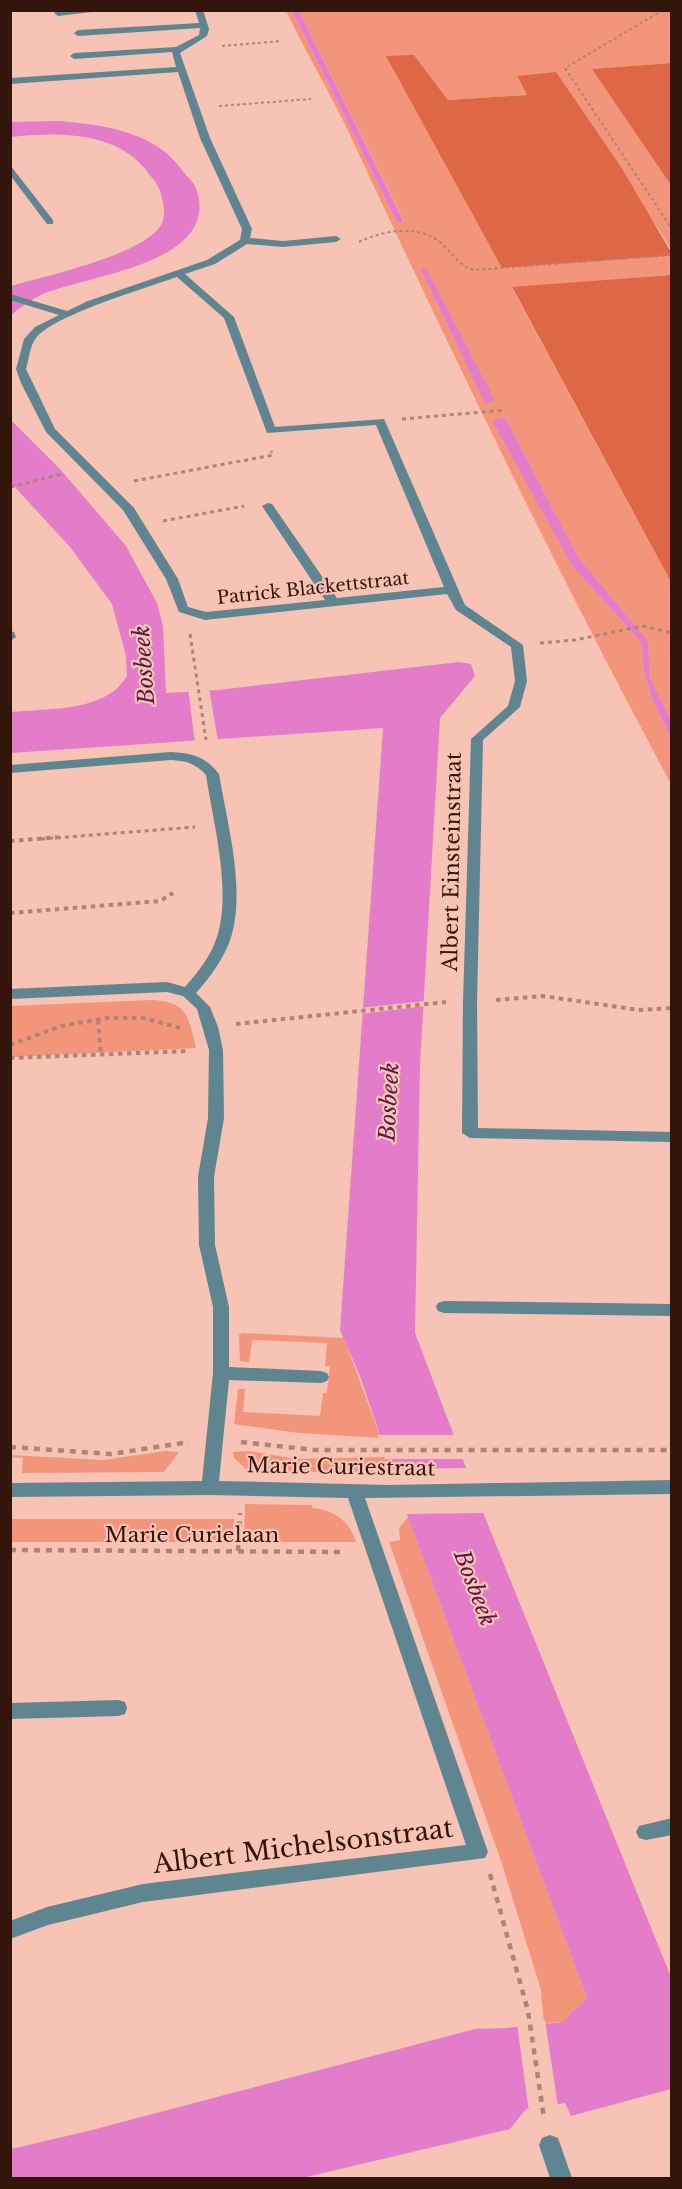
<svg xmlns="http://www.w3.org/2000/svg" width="682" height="2189" font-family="'Libre Baskerville',serif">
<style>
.green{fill:#f3957a}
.forest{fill:#de6846}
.water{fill:#e37dca}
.pier{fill:#f6c3b4}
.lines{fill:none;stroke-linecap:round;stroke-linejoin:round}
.path-far3{stroke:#af8477;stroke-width:2;stroke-dasharray:3 3;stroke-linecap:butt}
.path-far2{stroke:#af8477;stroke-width:3;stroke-dasharray:4 4;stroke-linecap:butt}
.path-far1{stroke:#af8477;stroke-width:4;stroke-dasharray:4.5 4.5;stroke-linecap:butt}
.path{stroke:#af8477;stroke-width:4.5;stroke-dasharray:6 6;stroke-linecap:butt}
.minor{fill:#5e8590;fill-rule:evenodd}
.labels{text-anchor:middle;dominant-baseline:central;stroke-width:4.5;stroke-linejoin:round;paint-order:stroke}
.far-street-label{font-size:18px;fill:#33150c;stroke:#f6c3b4}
.street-label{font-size:21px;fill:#33150c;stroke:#f6c3b4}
.water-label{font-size:22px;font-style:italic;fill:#56174a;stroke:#f6c3b4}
.near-street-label{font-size:26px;fill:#33150c;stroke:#f6c3b4}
</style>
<rect width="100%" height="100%" fill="#f6c3b4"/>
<g class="green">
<path d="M 286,11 L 292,11 L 397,222 L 404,221 L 299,11 L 671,11 L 671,63 L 593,69 L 671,185 L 671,249 L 658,228 L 517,77 L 527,95 L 448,100 L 414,55 L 502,268 L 666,256 L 671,252 L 671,275 L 512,288 L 671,582 L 671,720 L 650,678 L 648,641 L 578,557 L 505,417 L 493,420 L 572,566 L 641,642 L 644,670 L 652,699 L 671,738 L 671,784 C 557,572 452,354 350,135 C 330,93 306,52 286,11 Z"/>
<path d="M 152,1000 C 189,1002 188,1017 196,1048 L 11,1057 L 11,1006 Z"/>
<path d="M 242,1333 L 344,1338 L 381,1438 L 299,1433 L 234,1424 L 238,1389 L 245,1389 L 243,1412 L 320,1416 L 323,1393 L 327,1393 L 330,1366 L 325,1366 L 327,1343 L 252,1340 L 249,1362 L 240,1361 L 239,1335 Z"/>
<path d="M 166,1451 L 179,1452 L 164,1472 L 22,1473 L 23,1458 L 10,1457 L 11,1455 L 103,1460 Z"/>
<path d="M 249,1451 L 295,1459 L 388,1457 L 392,1472 L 246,1472 L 246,1469 L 234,1458 L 233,1452 Z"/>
<path d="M 245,1504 L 312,1505 L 312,1508 C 335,1510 349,1521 356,1542 L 244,1542 Z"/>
<path d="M 408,1517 L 587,1998 L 562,2022 L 544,2023 L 541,1990 L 501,1861 L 389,1542 L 400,1540 L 399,1528 Z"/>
<path d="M 11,1519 L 234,1519 L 233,1542 L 11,1542 Z"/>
</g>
<g class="forest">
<path d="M 414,55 L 448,100 L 527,95 L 517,76 L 556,72 L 621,167 L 671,252 L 667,256 L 502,268 L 386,56 Z"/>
<path d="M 671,63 L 672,63 L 671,185 L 592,69 Z"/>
<path d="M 671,275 L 672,275 L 671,582 L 512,287 Z"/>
</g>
<g class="water">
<path d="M 292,11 L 299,11 L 404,222 L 397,222 Z"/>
<path d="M 59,121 C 104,125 154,131 182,170 C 186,176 194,182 196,188 C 223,265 84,275 41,295 C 31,300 18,308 11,316 L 11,286 C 46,276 137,256 159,228 C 167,217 164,206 161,194 C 159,186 154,180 149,174 C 119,131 58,132 11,137 L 11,122 Z"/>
<path d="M 426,268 L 495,401 L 485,403 L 421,269 Z"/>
<path d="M 505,417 L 578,557 L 648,641 L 650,678 L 671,720 L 671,738 L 652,699 L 644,670 L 641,642 L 572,566 L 492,420 Z"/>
<path d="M 10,419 L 60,469 L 126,546 L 157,603 L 163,626 L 166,693 L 218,690 L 459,662 L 471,664 L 475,676 L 440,718 L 420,1065 L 415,1333 L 486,1520 L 671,1977 L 671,2089 L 571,2116 L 565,2103 L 526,2109 L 510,2129 L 302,2178 L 11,2178 L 11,2149 L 88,2131 L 475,2029 L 506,2028 L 562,2022 L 587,1998 L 409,1520 L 360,1376 L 340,1330 L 383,728 L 11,753 L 11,712 C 42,709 87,711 114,691 C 119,687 123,681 127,676 L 126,656 L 112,604 L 70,547 L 11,483 Z"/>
</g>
<g class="pier">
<path d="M 188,688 L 209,688 L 218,742 L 195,743 Z"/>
<path d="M 426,1001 L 426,1006 L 360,1014 L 360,1008 Z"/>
<path d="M 377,1435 L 458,1435 L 467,1459 L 385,1459 Z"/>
<path d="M 470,1468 L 487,1513 L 404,1514 L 388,1469 Z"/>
<path d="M 545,2020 L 558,2107 L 529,2112 L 517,2024 Z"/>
</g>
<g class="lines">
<g class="path-far3">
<path d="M 663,10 L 565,68 L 672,229"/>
<path d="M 222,46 L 281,41"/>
<path d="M 219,106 L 311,99"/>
<path d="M 359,242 C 384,230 419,224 441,243 C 453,253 458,266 474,270 L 672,255"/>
</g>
<g class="path-far2">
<path d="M 402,419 L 506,410"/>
<path d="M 134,481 L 273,455 L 271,451"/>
<path d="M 10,487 L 62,474"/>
<path d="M 163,521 L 244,506"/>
<path d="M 190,634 L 206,740"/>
<path d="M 540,643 L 575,640 L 643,626 L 672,633"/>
<path d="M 41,839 L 195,827"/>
</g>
<g class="path-far1">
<path d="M 10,841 L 61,837"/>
<path d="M 10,913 L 160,901 L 173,893"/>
<path d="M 496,1000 L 543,996 L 639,1010 L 672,1008"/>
<path d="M 98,1020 L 101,1055"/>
<path d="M 236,1024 L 446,1002"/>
<path d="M 10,1045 L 61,1026 L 108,1018 L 143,1018 L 184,1029"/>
<path d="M 10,1058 L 190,1051"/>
</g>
<g class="path">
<path d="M 241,1442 L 315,1450 L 672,1450"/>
<path d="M 10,1447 L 111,1454 L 189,1442"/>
<path d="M 10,1550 L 346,1552"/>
<path d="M 238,1551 L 240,1513"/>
<path d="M 490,1874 L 528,2011 L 544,2118"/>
</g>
<g class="minor">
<path d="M 108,10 L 58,16 L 54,13 L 58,10 Z"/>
<path d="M 195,10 L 203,10 L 209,29 L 207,36 L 180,53 L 210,138 L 252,229 L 250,238 L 283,241 L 336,236 L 341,239 L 336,242 L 283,247 L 247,244 L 215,264 L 185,274 L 234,317 L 275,427 L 384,419 L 465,605 L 523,645 L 527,681 L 520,707 L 483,740 L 477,1002 L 478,1128 L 672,1132 L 672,1142 L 470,1138 L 462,1133 L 463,1002 L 471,739 L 508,706 L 515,681 L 511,647 L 456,610 L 447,594 L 205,620 L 179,612 L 166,579 L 123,510 L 46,432 L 21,383 L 16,369 L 24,339 L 35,327 L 59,315 L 10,300 L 10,294 L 67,311 L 88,301 L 207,260 L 240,240 L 242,229 L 200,138 L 178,72 L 10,84 L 10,78 L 176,67 L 172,52 L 74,59 L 70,56 L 74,53 L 176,47 L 199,35 L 200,28 L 78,36 L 74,33 L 78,30 L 199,23 ZM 177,277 L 224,318 L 267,433 L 376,425 L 444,587 L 337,598 L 272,504 L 268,503 L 262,506 L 325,600 L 206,612 L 188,607 L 178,579 L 134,508 L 55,429 L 26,369 C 29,360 30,345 36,338 C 54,315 146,288 177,277 Z"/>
<path d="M 10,165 L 53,220 L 53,224 L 47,224 L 10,175 Z"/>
<path d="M 10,631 L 14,632 L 16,637 L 10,641 Z"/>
<path d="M 171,752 C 192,753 206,757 219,774 C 227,822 245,886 232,934 C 226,956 211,976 196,993 L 210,1007 L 218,1027 L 223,1050 L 224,1118 L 214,1177 L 215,1245 L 229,1307 L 229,1367 L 321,1371 L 327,1373 L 329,1377 L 327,1381 L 321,1383 L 229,1380 L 219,1481 L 389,1485 L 672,1480 L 672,1494 L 365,1498 L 488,1852 L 485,1858 L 143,1902 L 48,1925 L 10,1939 L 10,1921 L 47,1907 L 143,1884 L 466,1845 L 348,1498 L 210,1495 L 10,1497 L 10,1483 L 202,1481 L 213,1373 L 213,1307 L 199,1245 L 198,1177 L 208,1118 L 209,1050 L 197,1009 L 183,996 L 167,992 L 10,999 L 10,989 L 167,982 L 185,987 C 198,972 211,956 217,937 C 232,890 213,822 206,775 C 195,763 186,761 171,760 L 10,773 L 10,765 Z"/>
<path d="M 444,1301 L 672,1304 L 672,1316 L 444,1313 L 438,1311 L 436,1307 L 438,1303 Z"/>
<path d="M 118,1700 L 125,1702 L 127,1708 L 125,1714 L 118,1716 L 10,1719 L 10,1703 Z"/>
<path d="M 672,1818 L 672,1835 L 646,1840 L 639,1838 L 636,1832 L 639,1826 Z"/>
<path d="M 550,2135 L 558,2138 L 572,2178 L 550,2178 L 539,2145 L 542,2138 Z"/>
</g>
</g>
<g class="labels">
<g class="far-street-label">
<text transform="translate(313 588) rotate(-6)">Patrick Blackettstraat</text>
</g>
<g class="street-label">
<text transform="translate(452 862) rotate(-89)">Albert Einsteinstraat</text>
<text transform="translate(341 1467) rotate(1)">Marie Curiestraat</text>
<text x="192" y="1535">Marie Curielaan</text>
</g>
<g class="water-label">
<text transform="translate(144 665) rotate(-94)">Bosbeek</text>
<text transform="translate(389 1102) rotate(-87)">Bosbeek</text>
<text transform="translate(475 1588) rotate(69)">Bosbeek</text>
</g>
<g class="near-street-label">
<text transform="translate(303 1846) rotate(-7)">Albert Michelsonstraat</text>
</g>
</g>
<rect width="682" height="2189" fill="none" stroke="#33150c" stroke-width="24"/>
</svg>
